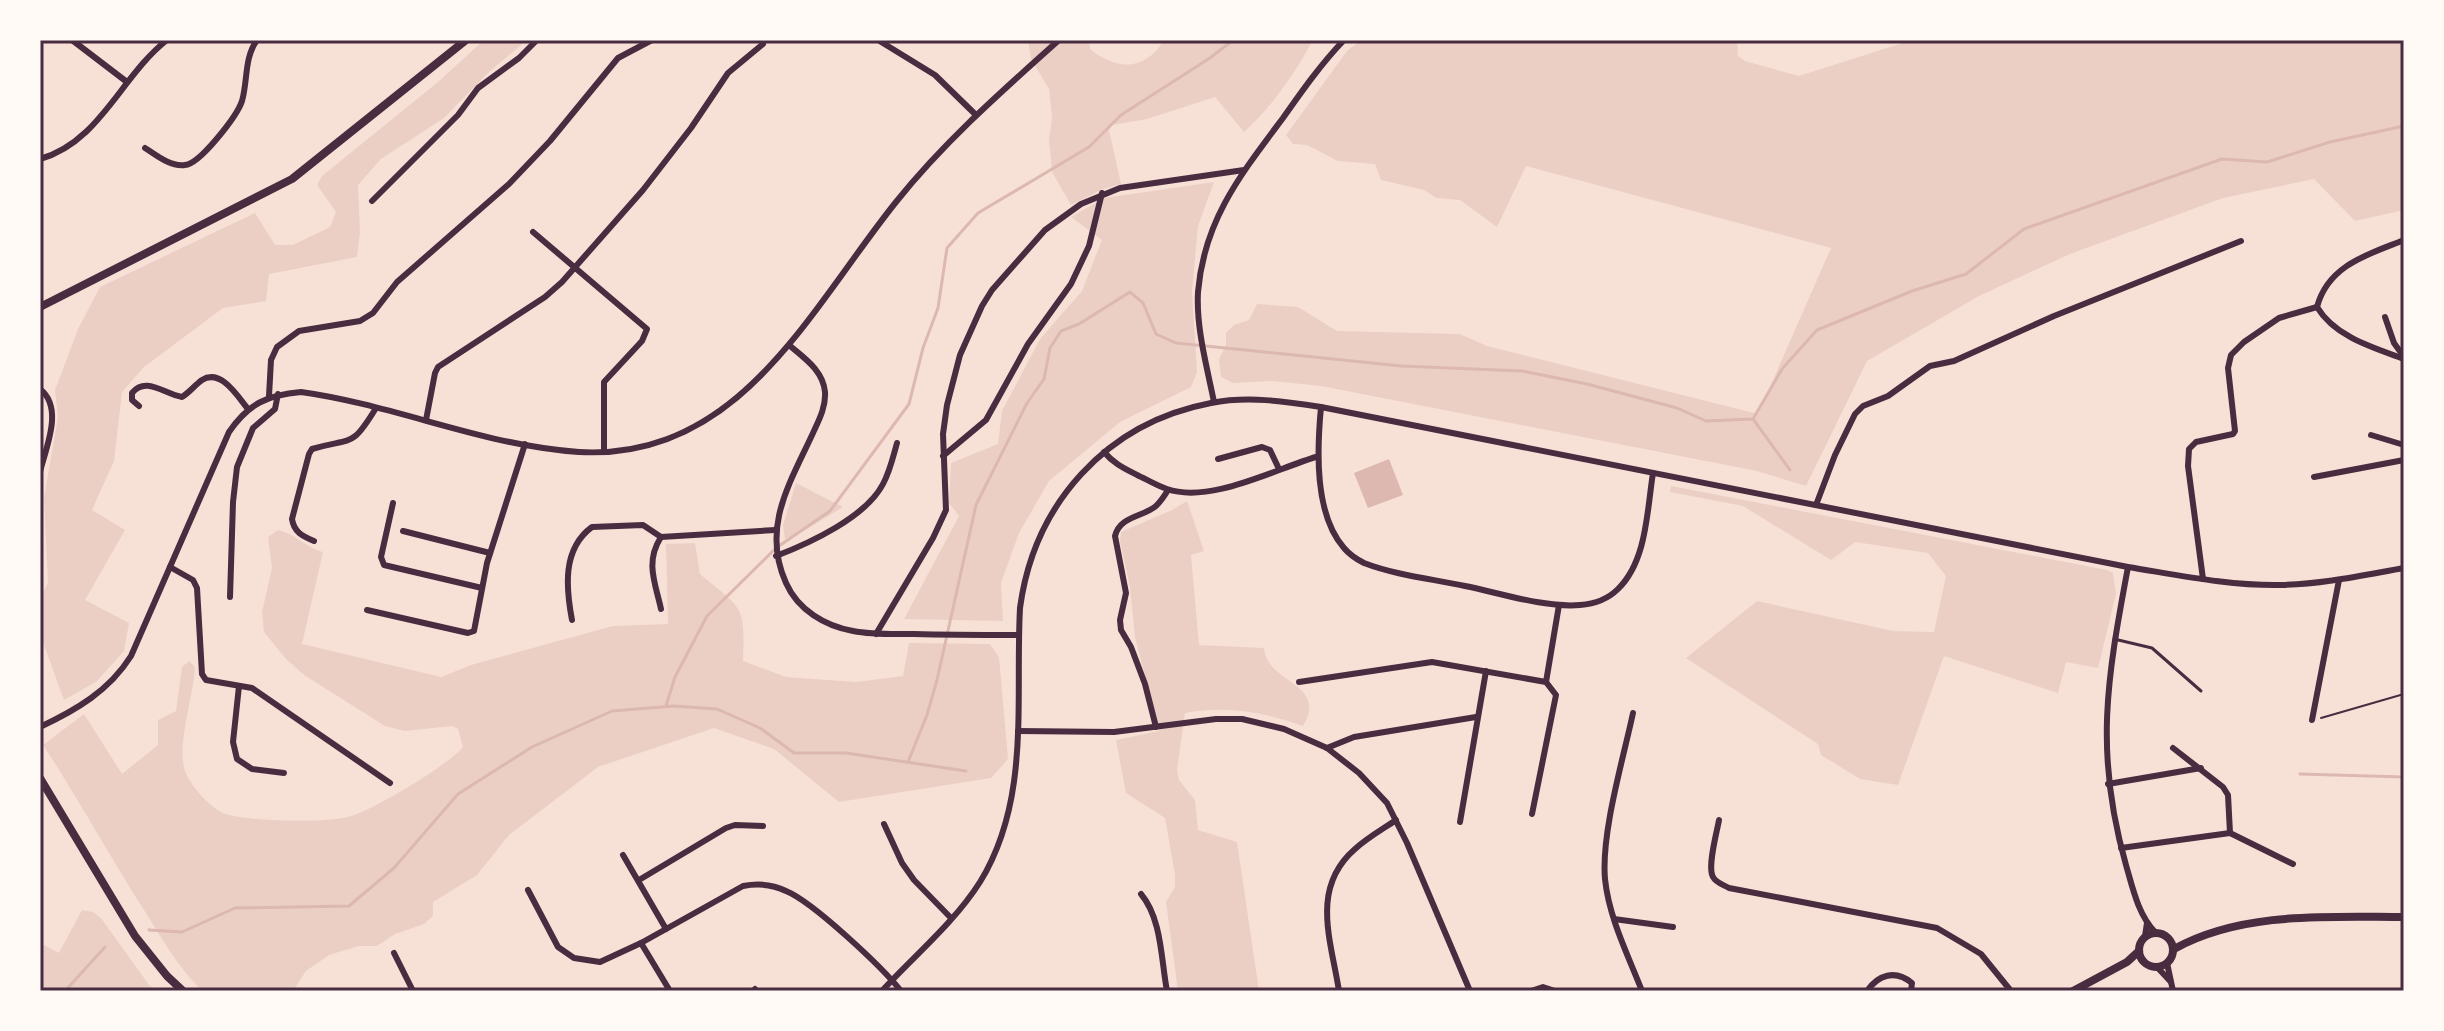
<svg xmlns="http://www.w3.org/2000/svg" width="2444" height="1031" font-family="Mulish,sans-serif">
<style>
.green{fill:#ebcfc5}
.water{fill:#dcb8b0}
.lines{fill:none;stroke-linecap:round;stroke-linejoin:round}
.stream{stroke:#dcb8b0;stroke-width:3}
.path{stroke:#4a2c40;stroke-width:2}
.service{stroke:#4a2c40;stroke-width:3}
.minor{stroke:#4a2c40;stroke-width:6}
.tertiary{stroke:#4a2c40;stroke-width:8}
.neatline{fill:none;stroke:#4a2c40;stroke-width:3}
</style>
<rect width="100%" height="100%" fill="#f7e1d7"/>
<g class="green">
<path d="M 484,40 L 527,40 L 489,72 L 444,118 L 381,159 L 358,185 L 360,233 L 357,257 L 269,274 L 266,301 L 223,308 L 144,367 L 122,392 L 114,461 L 92,510 L 125,530 L 85,600 L 129,623 L 124,651 L 96,682 L 64,700 L 40,634 L 40,598 L 48,583 L 44,498 L 58,417 L 55,390 L 78,329 L 100,287 L 255,213 L 275,245 L 293,245 L 330,227 L 336,212 L 317,185 L 322,176 L 438,82 Z"/>
<path d="M 1028,40 L 1089,40 L 1090,49 C 1117,71 1145,71 1164,40 L 1313,40 C 1295,73 1272,107 1244,132 L 1215,97 L 1147,119 L 1112,125 L 1109,130 L 1121,184 L 1103,189 L 1071,205 L 1052,172 L 1049,140 L 1052,118 L 1049,89 L 1031,59 Z"/>
<path d="M 1361,40 L 1737,40 L 1738,56 L 1745,61 L 1799,76 L 1912,40 L 2404,40 L 2404,210 L 2355,221 L 2314,179 L 2223,198 L 2070,254 L 1979,296 L 1867,361 L 1806,486 L 1757,471 L 1321,386 L 1273,381 L 1233,383 L 1221,377 L 1219,359 L 1226,345 L 1226,333 L 1234,325 L 1249,320 L 1257,304 L 1298,307 L 1337,331 L 1460,334 L 1487,346 L 1758,414 L 1831,248 L 1526,166 L 1497,227 L 1460,200 L 1436,198 L 1424,190 L 1381,180 L 1375,164 L 1338,161 L 1307,145 L 1293,144 L 1286,135 L 1347,51 Z"/>
<path d="M 1214,182 L 1198,226 L 1192,292 L 1197,372 L 1191,387 L 1120,422 L 1049,481 L 1019,533 L 1001,583 L 1003,621 L 904,619 L 959,516 L 949,503 L 951,463 L 998,444 L 1002,411 L 1040,339 L 1082,291 L 1102,240 L 1071,217 L 1104,198 Z"/>
<path d="M 796,483 L 843,507 L 807,529 L 785,539 L 783,525 Z"/>
<path d="M 1671,486 L 2107,570 L 2113,573 L 2116,594 L 2098,668 L 2066,662 L 2058,693 L 1944,656 L 1898,785 L 1860,779 L 1821,755 L 1818,744 L 1686,658 L 1757,601 L 1893,631 L 1934,632 L 1946,576 L 1928,553 L 1855,542 L 1831,560 L 1743,506 L 1670,492 Z"/>
<path d="M 1187,501 L 1204,551 L 1191,555 L 1199,645 L 1264,648 C 1267,684 1329,683 1303,726 C 1264,712 1226,705 1185,713 L 1177,770 L 1179,780 L 1195,800 L 1198,830 L 1237,842 L 1259,991 L 1178,991 L 1166,902 L 1175,887 L 1175,875 L 1165,818 L 1126,793 L 1116,740 L 1159,731 L 1135,637 L 1130,587 L 1120,541 L 1121,532 L 1172,510 Z"/>
<path d="M 278,530 C 295,533 306,548 323,552 L 302,644 L 441,677 L 471,665 L 613,626 L 668,624 L 666,544 L 695,543 L 700,574 C 743,610 745,604 743,661 L 786,677 L 856,682 L 903,676 L 909,643 L 990,644 L 999,657 L 1008,759 L 991,778 L 839,802 L 774,749 L 714,728 L 598,767 L 509,835 L 477,875 L 433,902 L 433,916 L 424,924 L 395,934 L 377,946 L 359,946 L 329,955 L 306,971 L 293,991 L 202,991 C 178,967 162,939 144,910 C 109,856 79,799 43,745 L 84,714 L 122,774 L 158,745 L 158,720 L 176,711 L 182,667 L 189,661 L 195,667 C 194,696 174,751 187,776 C 194,789 208,805 221,812 C 240,822 327,823 348,817 C 372,811 447,766 463,747 L 458,729 L 452,726 L 405,731 L 385,726 L 304,675 L 286,659 L 264,632 L 262,612 L 272,568 L 268,537 Z"/>
<path d="M 82,910 L 93,912 L 101,918 L 149,985 L 157,991 L 40,991 L 40,943 L 59,953 Z"/>
</g>
<path class="water" d="M 1389,459 L 1403,495 L 1368,508 L 1354,473 Z"/>
<g class="lines">
<g class="stream">
<path d="M 1753,419 L 1790,470"/>
<path d="M 666,706 L 675,677 L 707,616 L 776,548 L 830,511 L 909,404 L 923,348 L 938,308 L 947,248 L 978,213 L 1089,147 L 1121,115 L 1210,58 L 1233,40"/>
<path d="M 908,762 L 927,715 L 937,680 L 976,505 L 1027,403 L 1044,379 L 1050,348 L 1061,331 L 1079,324 L 1130,292 L 1143,303 L 1156,334 L 1176,343 L 1401,366 L 1522,371 L 1587,384 L 1677,408 L 1706,421 L 1753,419 L 1782,369 L 1817,330 L 1912,291 L 1966,274 L 2024,229 L 2222,159 L 2267,162 L 2330,142 L 2404,126"/>
<path d="M 2300,774 L 2404,777"/>
<path d="M 149,930 L 182,932 L 235,908 L 349,906 L 394,868 L 458,794 L 532,747 L 612,711 L 674,706 L 717,709 L 760,728 L 794,753 L 846,753 L 966,771"/>
<path d="M 65,991 L 105,947"/>
</g>
<path class="path" d="M 2321,718 L 2404,694"/>
<path class="service" d="M 2114,639 L 2152,648 L 2201,691"/>
<g class="minor">
<path d="M 72,40 L 127,82"/>
<path d="M 878,40 L 935,75 L 976,115"/>
<path d="M 145,148 C 156,155 170,167 185,165 C 200,164 237,116 242,101 C 248,80 244,58 257,40"/>
<path d="M 40,159 C 100,142 121,76 167,40"/>
<path d="M 372,201 L 458,115 L 478,88 L 519,58 L 537,40"/>
<path d="M 533,232 L 647,329 L 642,341 L 604,382 L 604,451"/>
<path d="M 2317,307 C 2328,265 2369,254 2404,240"/>
<path d="M 2317,307 C 2335,337 2374,348 2404,359"/>
<path d="M 2385,317 L 2394,343 L 2404,357"/>
<path d="M 789,345 C 804,358 823,370 825,392 C 826,407 819,420 813,433 C 790,483 761,527 786,583 C 798,610 825,626 853,631 C 873,635 894,634 914,634 C 949,635 984,635 1019,635"/>
<path d="M 40,389 C 64,408 46,447 40,472"/>
<path d="M 269,396 L 271,360 L 277,347 L 299,331 L 360,321 L 373,313 L 397,282 L 509,184 L 550,141 L 618,58 L 652,40"/>
<path d="M 1214,402 C 1207,367 1196,328 1198,292 C 1204,220 1241,174 1283,118 C 1302,91 1321,64 1344,40"/>
<path d="M 139,406 L 132,400 L 132,393 C 146,376 164,394 182,397 C 190,392 195,385 202,380 C 221,368 238,397 248,409"/>
<path d="M 1321,407 C 1317,449 1314,514 1344,548 C 1349,554 1356,559 1364,563 C 1395,575 1432,579 1465,586 C 1500,593 1545,608 1580,605 C 1594,604 1608,599 1618,589 C 1647,561 1647,510 1653,473"/>
<path d="M 426,420 L 435,373 L 438,367 L 545,297 L 562,282 L 643,190 L 691,128 L 728,73 L 763,44"/>
<path d="M 2371,435 L 2404,445"/>
<path d="M 1104,452 C 1114,464 1126,469 1139,476 C 1148,480 1158,486 1167,489 C 1210,504 1275,469 1316,457"/>
<path d="M 943,456 L 986,420 L 1028,344 L 1071,284 L 1089,246 L 1102,193"/>
<path d="M 1218,459 L 1262,447 L 1270,450 L 1279,469"/>
<path d="M 2314,477 L 2404,460"/>
<path d="M 393,503 L 381,557 L 384,565 L 482,588"/>
<path d="M 1816,505 L 1835,455 L 1855,414 L 1863,406 L 1888,396 L 1930,366 L 1954,361 L 2054,316 L 2241,241"/>
<path d="M 403,531 L 490,553"/>
<path d="M 661,537 C 645,562 655,582 661,609"/>
<path d="M 314,541 C 302,536 294,532 292,519 L 309,454 L 312,449 C 353,437 351,449 376,408"/>
<path d="M 776,556 C 810,543 866,517 883,484 C 890,471 893,457 897,443"/>
<path d="M 170,567 L 193,580 L 197,588 L 202,674 L 206,680 L 252,688 L 390,783"/>
<path d="M 2128,567 C 2107,679 2094,753 2126,865 C 2133,889 2138,914 2155,932"/>
<path d="M 2203,579 L 2188,466 L 2189,449 L 2196,442 L 2233,434 L 2235,431 L 2228,368 L 2231,355 L 2244,342 L 2279,318 L 2317,307"/>
<path d="M 230,597 L 233,502 L 237,467 L 253,428 L 275,409 L 278,394"/>
<path d="M 367,610 L 468,633 L 474,631 L 487,563 L 525,444"/>
<path d="M 572,620 C 566,588 562,549 592,527 L 643,525 L 661,537 L 775,530"/>
<path d="M 876,634 L 933,538 L 946,510 L 943,434 L 947,405 L 960,355 L 982,306 L 992,290 L 1045,230 L 1081,204 L 1120,188 L 1244,170"/>
<path d="M 1299,682 L 1432,662 L 1546,682 L 1556,695 L 1532,814"/>
<path d="M 1546,682 L 1559,605"/>
<path d="M 239,686 L 233,742 L 237,759 L 252,769 L 284,773"/>
<path d="M 1633,713 C 1623,760 1601,833 1605,879 C 1609,918 1628,955 1642,991"/>
<path d="M 2312,720 L 2339,580"/>
<path d="M 40,727 C 76,710 109,691 131,656 L 229,432 C 249,403 268,395 301,392 C 395,405 485,446 579,452 C 740,461 810,309 896,202 C 944,142 1002,91 1059,40"/>
<path d="M 1156,727 L 1145,684 L 1131,647 L 1121,630 L 1120,620 L 1126,593 L 1115,536 C 1120,516 1143,517 1156,506 C 1161,501 1165,495 1168,490"/>
<path d="M 1018,731 L 1114,732 L 1216,719 L 1242,719 L 1284,729 L 1327,748 L 1359,773 L 1387,803 L 1407,843 L 1470,991"/>
<path d="M 1327,748 L 1354,737 L 1476,717"/>
<path d="M 2173,748 L 2223,787 L 2228,795 L 2230,833 L 2293,864"/>
<path d="M 2108,784 L 2201,768"/>
<path d="M 1719,820 C 1717,832 1707,867 1713,877 C 1716,883 1724,885 1729,888 L 1937,928 L 1981,954 L 2011,991"/>
<path d="M 1460,822 L 1486,671"/>
<path d="M 884,824 L 902,863 L 914,880 L 951,918"/>
<path d="M 2121,848 L 2230,833"/>
<path d="M 623,855 L 666,929"/>
<path d="M 639,880 L 726,828 L 735,825 L 763,826"/>
<path d="M 528,890 L 558,947 L 574,958 L 600,962 L 641,943 L 743,886 C 759,883 772,884 786,891 C 813,902 882,967 901,991"/>
<path d="M 1141,894 C 1162,919 1161,960 1167,991"/>
<path d="M 1614,919 L 1673,927"/>
<path d="M 2145,936 L 2147,923"/>
<path d="M 641,943 L 670,991"/>
<path d="M 394,953 L 413,991"/>
<path d="M 2167,963 L 2173,991"/>
<path d="M 2157,967 L 2170,981"/>
<path d="M 753,991 L 755,989"/>
<path d="M 882,991 C 914,956 954,923 980,882 C 1031,799 1015,701 1020,608 C 1034,504 1106,423 1211,403 C 1247,396 1284,401 1321,407 L 2128,567 C 2178,575 2230,586 2281,585 C 2323,584 2364,575 2404,568"/>
<path d="M 1339,991 C 1331,940 1310,888 1355,849 C 1367,838 1383,829 1396,820"/>
<path d="M 1531,991 L 1543,987 L 1555,991"/>
<path d="M 1867,991 C 1878,975 1895,969 1912,983 L 1911,991"/>
</g>
<g class="tertiary">
<path d="M 40,307 L 292,179 L 466,40"/>
<path d="M 40,778 L 135,936 L 167,976 L 183,991"/>
<circle cx="2156" cy="950" r="17"/>
<path d="M 2174,949 C 2242,911 2329,917 2404,917"/>
<path d="M 2073,991 L 2127,962 L 2139,951"/>
</g>
</g>
<rect width="2444" height="1031" fill="none" stroke="#fffaf5" stroke-width="84"/>
<rect x="42" y="42" width="2360" height="947" class="neatline"/>
</svg>
